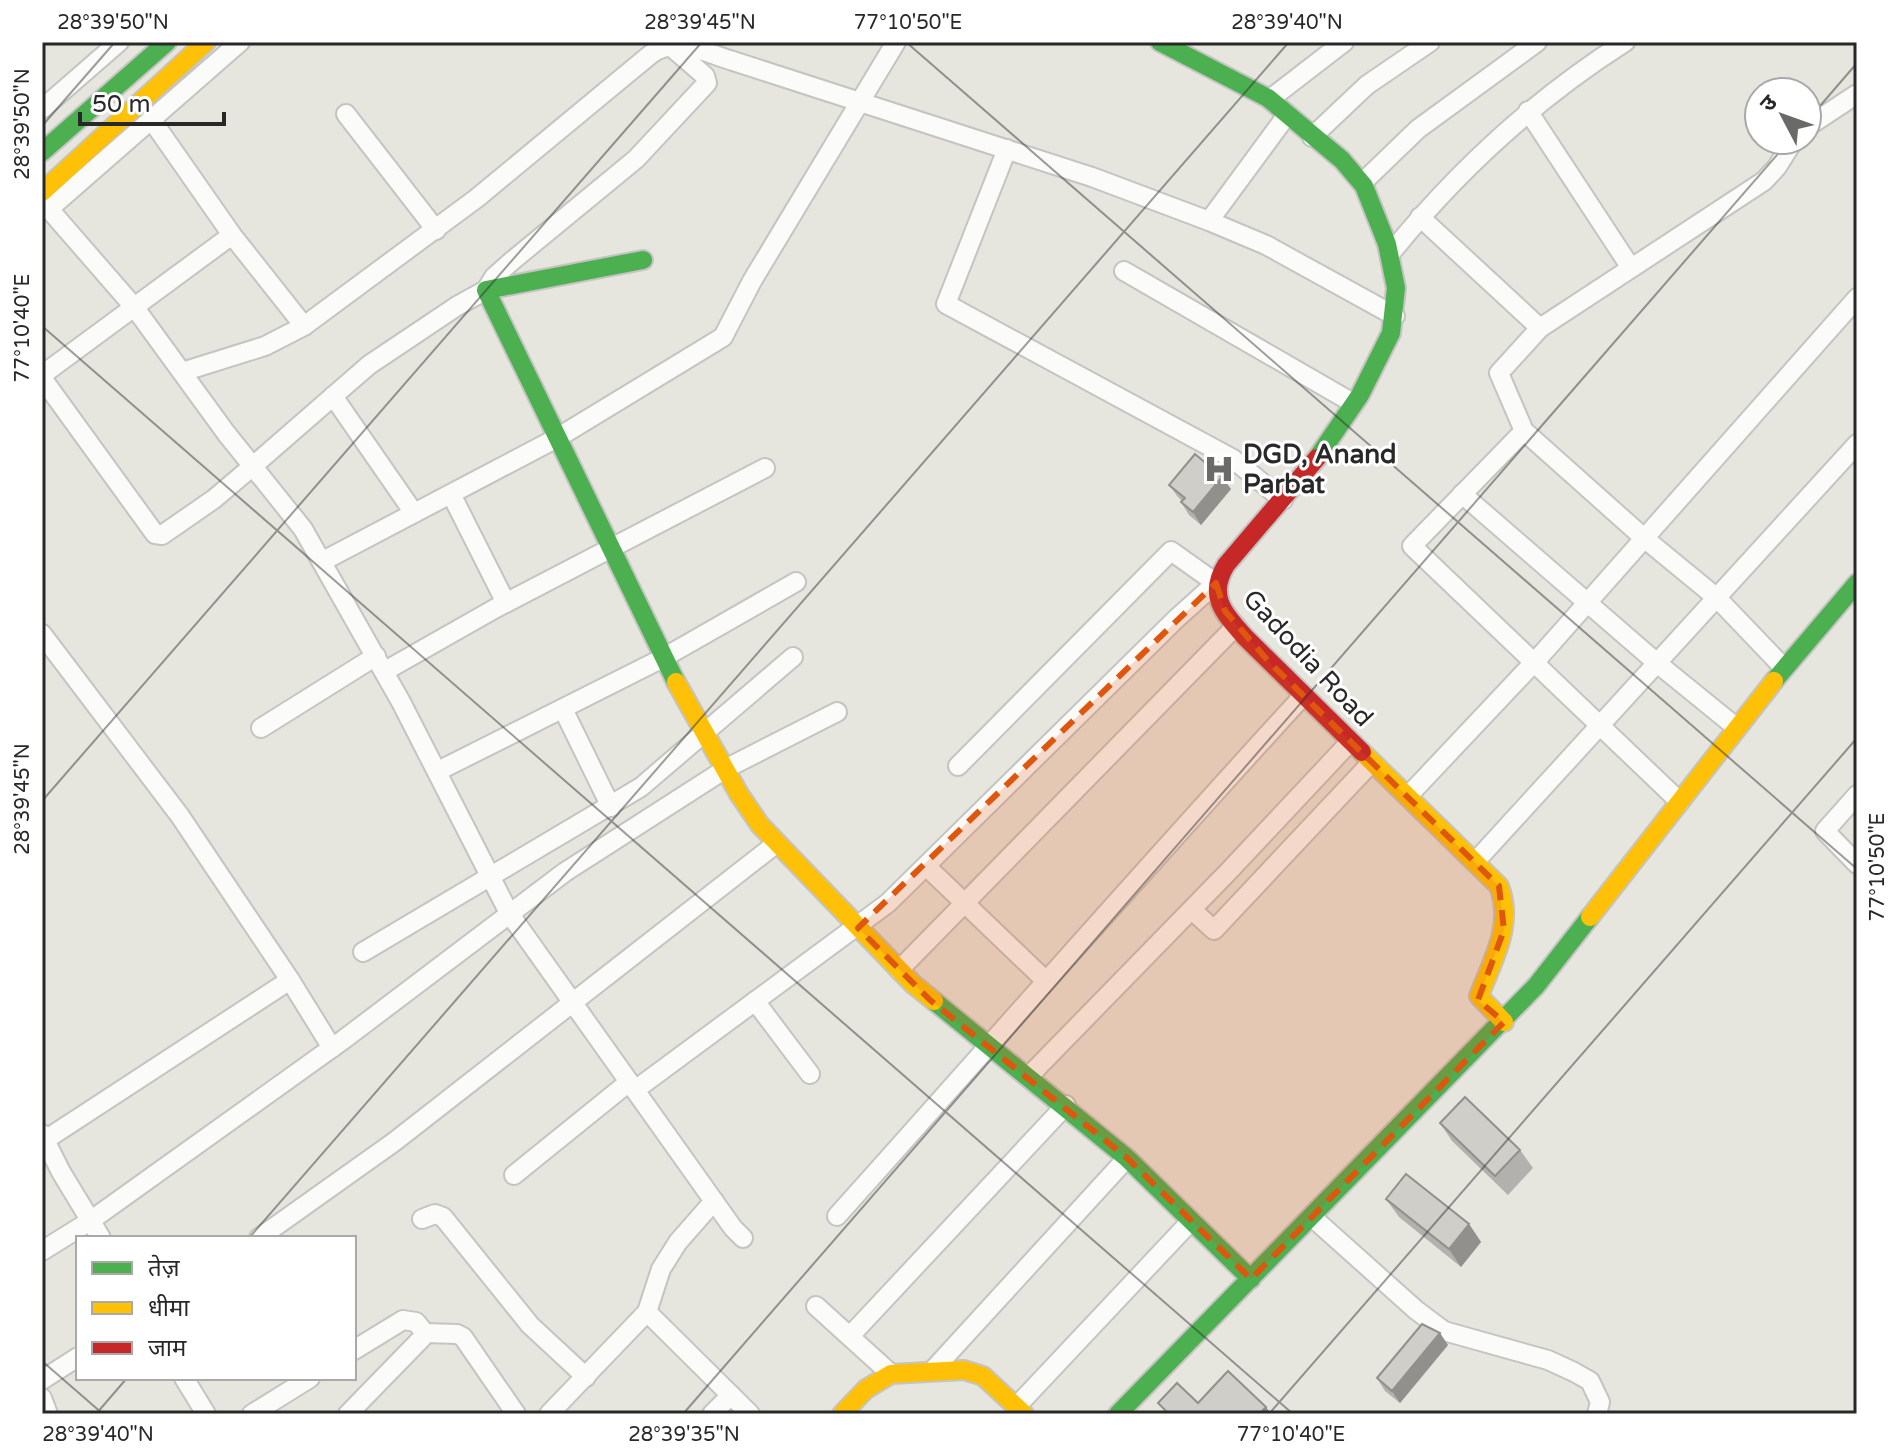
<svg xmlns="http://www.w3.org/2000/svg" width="1899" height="1456" font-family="'Varela Round','Noto Sans Devanagari',sans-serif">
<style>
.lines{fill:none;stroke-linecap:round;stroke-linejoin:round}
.street-casing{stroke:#c4c4c3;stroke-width:22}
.fast-casing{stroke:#c4c4c3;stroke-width:22}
.slow-casing{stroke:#c4c4c3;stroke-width:22}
.jam-casing{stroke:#c4c4c3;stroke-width:22}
.street{stroke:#fbfbfa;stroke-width:18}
.fast{stroke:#4caf50;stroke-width:18}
.slow{stroke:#ffc107;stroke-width:18}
.jam{stroke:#c62828;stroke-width:18}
.wall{fill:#b2b1ad}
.shaded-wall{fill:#91908d}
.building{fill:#cfcec9;stroke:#91908d;stroke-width:2}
.marked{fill:#de570d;fill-opacity:0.2;stroke:#de570d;stroke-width:6;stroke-dasharray:16 10;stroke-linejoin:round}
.ticks{fill:none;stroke:#282828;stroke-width:2;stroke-opacity:0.45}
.labels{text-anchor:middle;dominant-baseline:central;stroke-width:6;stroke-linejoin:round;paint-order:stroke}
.poi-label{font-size:26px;font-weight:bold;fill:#282828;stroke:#fff;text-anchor:start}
.street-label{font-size:26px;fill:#282828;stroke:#fff}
.neatline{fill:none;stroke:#282828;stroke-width:3}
.ticks-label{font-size:20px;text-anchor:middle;fill:#282828}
</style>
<rect width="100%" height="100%" fill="#e6e5de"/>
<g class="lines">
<g class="street-casing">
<g id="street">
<path d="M 1270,99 L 1344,42"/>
<path d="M 42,109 L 119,42"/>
<path d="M 1528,111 L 1631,268"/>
<path d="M 346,114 L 436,230"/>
<path d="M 151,119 L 232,235 L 304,326"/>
<path d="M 1807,127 L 1857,94"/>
<path d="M 1312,137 L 1367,85 L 1430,42"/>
<path d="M 1007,149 L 946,304 L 1233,459 L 1283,500"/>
<path d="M 1362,183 L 1418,129 L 1537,42"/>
<path d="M 42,201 L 135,308 L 226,433 L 303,529 L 401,702 L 509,913 L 733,1228 L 743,1238"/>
<path d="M 49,209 L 240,42"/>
<path d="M 1420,217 L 1540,328"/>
<path d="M 1209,221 L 1287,115"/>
<path d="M 1390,254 C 1458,170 1534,100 1625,42"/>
<path d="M 1124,271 L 1353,403"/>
<path d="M 182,372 L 265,346 L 304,326 L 477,198 L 651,54 C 676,36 706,53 733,61 L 1092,177 L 1209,221 L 1266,245 L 1395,316"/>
<path d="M 42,375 L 232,235"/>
<path d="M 42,378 L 155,534 L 162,535 L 214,499 L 253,466 L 369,365 L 457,306 L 486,290 L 494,277 L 512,261 L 636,159 L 707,83 L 705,76 L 668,44"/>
<path d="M 333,396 L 414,513"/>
<path d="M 1524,431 L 1412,546 L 1680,802"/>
<path d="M 451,494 L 506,603"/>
<path d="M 1462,494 L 1657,663 L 1737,728"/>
<path d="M 323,561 L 557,438 L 723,337 L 752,281 L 896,42"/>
<path d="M 42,634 L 180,816 L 290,980 L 332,1048"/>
<path d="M 1784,668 L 1717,598 L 1644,538 L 1524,431 L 1499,373 L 1540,328 L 1764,181 L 1777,167 L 1794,140"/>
<path d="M 385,671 L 496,608 L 765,468"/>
<path d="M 563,709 L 611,807"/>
<path d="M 261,728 L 376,656"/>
<path d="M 438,771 L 663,658 L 796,582"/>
<path d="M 1857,795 L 1825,831 L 1857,864"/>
<path d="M 1408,796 L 1541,655 L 1857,298"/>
<path d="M 1475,862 L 1857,444"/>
<path d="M 927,867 L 1046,981"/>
<path d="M 1192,910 L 1214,930 L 1372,762"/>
<path d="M 363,952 L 641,787 L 793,657"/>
<path d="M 899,970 L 1236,626"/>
<path d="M 755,1001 L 810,1074"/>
<path d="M 1029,1076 L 1228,872 L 1350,742"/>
<path d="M 635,1090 L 888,903 L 1176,619 L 1216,583 L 1171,551 L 958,766"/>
<path d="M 42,1134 L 61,1172 L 101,1238"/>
<path d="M 42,1142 L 290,980"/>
<path d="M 514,1175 L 629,1082"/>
<path d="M 837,1216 C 992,1043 1146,867 1303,696"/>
<path d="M 1312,1217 L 1416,1310 L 1444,1331 L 1548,1360 L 1574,1372 L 1590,1381 L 1600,1402 L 1597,1414"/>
<path d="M 422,1219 L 435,1214 L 443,1217 L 530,1325 L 586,1377"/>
<path d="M 259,1238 L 394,1142 L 777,843"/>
<path d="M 42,1251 L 90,1221 L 343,1040 L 565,872 L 727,768 L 837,712"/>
<path d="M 816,1306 L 891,1374"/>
<path d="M 647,1312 L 750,1414"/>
<path d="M 425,1333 L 457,1334 L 463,1337 L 516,1414"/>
<path d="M 850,1336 L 1066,1105"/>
<path d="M 933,1370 L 1127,1158"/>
<path d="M 184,1378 L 206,1414"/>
<path d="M 42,1380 L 78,1357"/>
<path d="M 42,1398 L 48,1414"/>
<path d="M 1016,1407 L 1191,1221"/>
<path d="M 252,1414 L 310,1378"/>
<path d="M 348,1414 L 422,1338 L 425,1333 L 416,1322 L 403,1320 L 354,1350"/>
<path d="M 549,1414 L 647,1312 L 661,1269 L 678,1242 L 714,1201"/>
<path d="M 712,1414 L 731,1395"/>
</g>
</g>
<g class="fast-casing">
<g id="fast">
<path d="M 1160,42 L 1268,98 L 1342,160 L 1364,186 L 1387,244 L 1396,288 L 1391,333 L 1360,395 L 1317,458"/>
<path d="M 42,152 L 167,42"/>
<path d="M 643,260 L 486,290 L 676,682"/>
<path d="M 1774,681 L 1857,583"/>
<path d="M 934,1001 L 1127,1158 L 1251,1279"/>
<path d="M 1118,1414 L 1536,986 L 1590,917"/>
</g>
</g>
<g class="slow-casing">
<g id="slow">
<path d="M 42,192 L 206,42"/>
<path d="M 676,682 L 739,794 L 760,825 L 913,984 L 934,1001"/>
<path d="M 1362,752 L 1499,886 C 1514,925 1493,959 1479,996 L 1504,1022"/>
<path d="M 1590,917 L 1774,681"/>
<path d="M 842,1414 L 866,1389 L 891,1374 L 964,1370 L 983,1376 L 1024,1414"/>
</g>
</g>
<g class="jam-casing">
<path id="jam" d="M 1317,458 L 1226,565 C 1207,596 1224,613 1245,637 L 1362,752"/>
</g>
<use href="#street" class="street"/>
<use href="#fast" class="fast"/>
<use href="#slow" class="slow"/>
<use href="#jam" class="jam"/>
</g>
<g class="wall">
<path d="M 1169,485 L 1231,489 L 1201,525 L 1189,515 L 1181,502 L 1182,501 L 1178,497 Z"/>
<path d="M 1440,1123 L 1520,1150 L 1533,1168 L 1508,1195 L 1452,1141 Z"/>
<path d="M 1386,1199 L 1469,1224 L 1481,1242 L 1461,1267 L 1399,1217 Z"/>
<path d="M 1448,1345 L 1400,1403 L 1385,1391 L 1377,1378 Z"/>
</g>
<g class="shaded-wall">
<path d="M 1222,477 L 1231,489 L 1201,525 L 1193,512 Z"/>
<path d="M 1469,1224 L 1481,1242 L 1461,1267 L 1449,1249 Z"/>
<path d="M 1440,1333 L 1448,1345 L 1400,1403 L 1392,1391 Z"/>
<path d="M 1266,1407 L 1271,1414 L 1259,1414 Z"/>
</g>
<g class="building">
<path d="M 1195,454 L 1222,477 L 1193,512 L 1181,502 L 1185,498 L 1169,485 Z"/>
<path d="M 1465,1097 L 1520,1150 L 1495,1176 L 1440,1123 Z"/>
<path d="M 1406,1174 L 1469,1224 L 1449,1249 L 1386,1199 Z"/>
<path d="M 1422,1324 L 1440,1333 L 1392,1391 L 1377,1378 Z"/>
<path d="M 1228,1371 L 1266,1407 L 1259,1414 L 1169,1414 L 1158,1403 L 1177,1383 L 1198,1403 Z"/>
</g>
<path class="marked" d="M 1216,583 L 1225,611 L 1270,663 L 1499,886 L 1504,930 L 1478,1000 L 1504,1022 L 1251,1279 L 1127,1158 L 930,1000 L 858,928 Z"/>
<path class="ticks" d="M 906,42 L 1857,869M 1807,121 L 1857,63M 42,126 L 115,42M 42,326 L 1293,1414M 42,801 L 702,42M 249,1238 L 1289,42M 42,1361 L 103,1414M 96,1414 L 127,1378M 683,1414 L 1790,140M 1269,1414 L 1857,738M 1856,1414 L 1857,1413"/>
<defs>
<g id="hospital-bare" transform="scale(2.4)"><path d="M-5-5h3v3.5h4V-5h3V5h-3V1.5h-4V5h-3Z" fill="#6a6a68" stroke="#fff" stroke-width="2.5" paint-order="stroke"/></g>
</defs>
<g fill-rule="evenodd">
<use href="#hospital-bare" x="1219" y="469"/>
</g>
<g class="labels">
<g class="poi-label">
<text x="1243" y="454">DGD, Anand<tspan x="1243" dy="30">Parbat</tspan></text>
</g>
<g class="street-label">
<text transform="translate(1308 658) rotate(47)">Gadodia Road</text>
</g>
</g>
<rect width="1899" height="1456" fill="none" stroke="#ffffff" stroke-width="88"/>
<rect x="76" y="1236" width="280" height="144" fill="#ffffff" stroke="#a9a9a9" stroke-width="2"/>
<rect x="92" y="1262" width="40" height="12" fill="#4caf50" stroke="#a9a9a9" stroke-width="2"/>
<text x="148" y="1276" font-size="24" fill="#282828">तेज़</text>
<rect x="92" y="1302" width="40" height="12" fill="#ffc107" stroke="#a9a9a9" stroke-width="2"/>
<text x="148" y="1316" font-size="24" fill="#282828">धीमा</text>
<rect x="92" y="1342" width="40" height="12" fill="#c62828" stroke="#a9a9a9" stroke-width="2"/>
<text x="148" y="1356" font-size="24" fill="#282828">जाम</text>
<g transform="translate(1783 116) rotate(311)"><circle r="38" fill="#ffffff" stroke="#a9a9a9" stroke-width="2"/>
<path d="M0-6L14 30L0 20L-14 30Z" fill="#6a6a68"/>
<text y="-12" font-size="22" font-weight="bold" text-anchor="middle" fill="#282828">उ</text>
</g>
<path d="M80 112v12h144v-12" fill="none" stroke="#282828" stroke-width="4"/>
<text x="92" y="112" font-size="24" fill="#282828" stroke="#ffffff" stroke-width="6" paint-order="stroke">50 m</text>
<rect x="44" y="44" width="1811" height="1368" class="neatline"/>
<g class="ticks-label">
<text x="113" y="29">28°39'50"N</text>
<text x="700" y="29">28°39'45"N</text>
<text x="908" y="29">77°10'50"E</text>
<text x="1287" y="29">28°39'40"N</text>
<text transform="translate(22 124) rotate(-90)" y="7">28°39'50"N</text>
<text transform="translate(22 328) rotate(-90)" y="7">77°10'40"E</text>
<text transform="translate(22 799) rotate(-90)" y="7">28°39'45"N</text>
<text transform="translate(1877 867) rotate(-90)" y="7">77°10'50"E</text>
<text x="98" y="1441">28°39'40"N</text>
<text x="684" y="1441">28°39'35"N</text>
<text x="1291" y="1441">77°10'40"E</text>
</g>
</svg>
